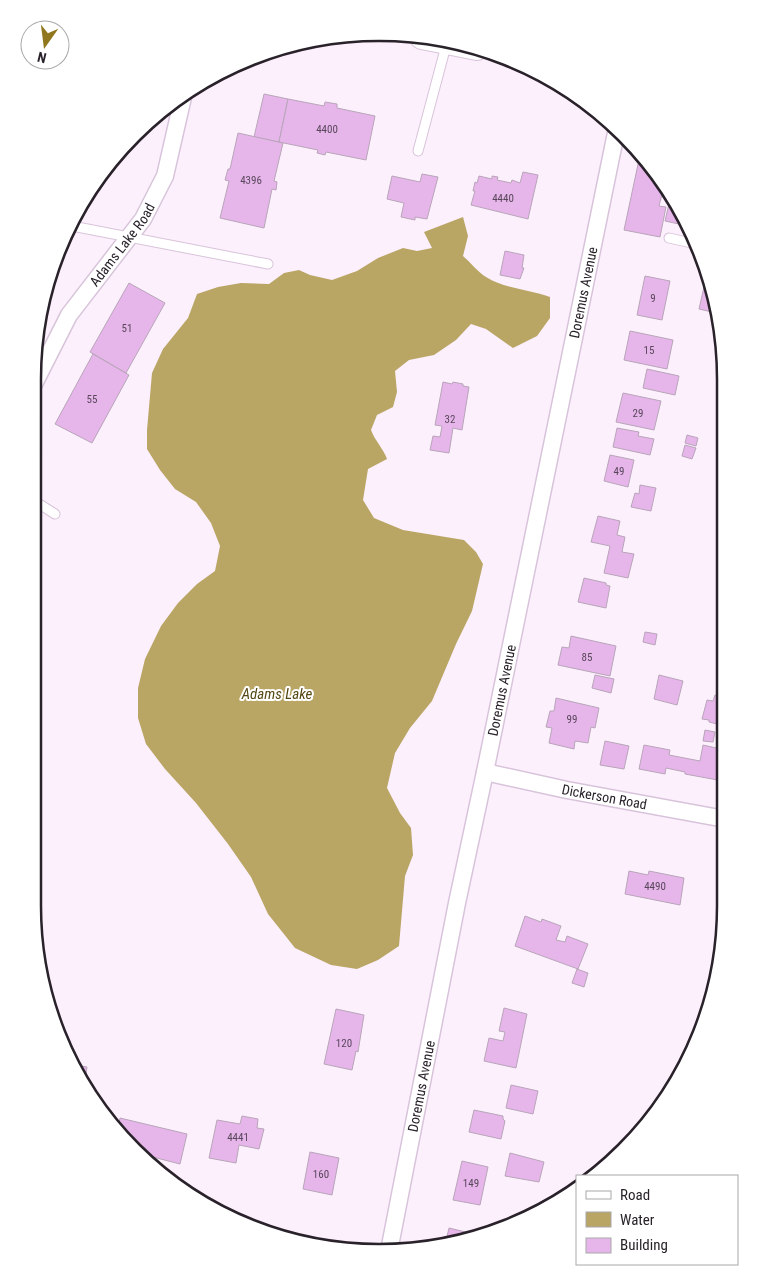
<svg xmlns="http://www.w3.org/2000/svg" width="758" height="1285" font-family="'Roboto Condensed',sans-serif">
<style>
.water{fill:#b9a564}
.building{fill:#e6b6ea;stroke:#b8a5b9}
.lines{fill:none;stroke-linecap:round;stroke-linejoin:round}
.service-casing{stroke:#d8c4da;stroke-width:11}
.minor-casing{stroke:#d8c4da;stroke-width:19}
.secondary-casing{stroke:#d8c4da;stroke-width:26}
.service{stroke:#fff;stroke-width:9}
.minor{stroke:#fff;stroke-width:16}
.secondary{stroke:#fff;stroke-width:24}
.labels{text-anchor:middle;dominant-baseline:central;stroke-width:4;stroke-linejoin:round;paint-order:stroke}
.number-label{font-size:11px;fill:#58475a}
.street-label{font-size:14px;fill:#29222a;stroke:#fff}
.water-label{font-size:15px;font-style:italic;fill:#554714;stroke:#fff}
.rim{fill:none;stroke:#29222a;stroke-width:2.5}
</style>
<rect width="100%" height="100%" fill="#fdf0fd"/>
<path class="water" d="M 463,217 L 468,236 L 463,256 C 470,262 478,272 486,277 C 505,289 529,289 550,297 L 550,318 L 537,336 L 513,348 L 486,329 L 471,324 L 456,340 L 434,355 L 409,360 L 395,371 L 397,392 L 393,407 L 377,415 L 371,430 C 375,441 383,448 387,459 L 368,469 L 363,500 L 374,518 L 403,530 L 464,540 L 476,552 L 483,564 L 472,611 L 456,644 L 432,701 L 410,728 L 395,753 L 387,788 L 400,813 L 411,828 L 413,855 L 405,876 L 399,946 L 378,960 L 357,969 L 331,965 L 295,948 L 268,914 L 251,877 L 228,844 L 196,803 L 165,769 L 146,744 L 138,718 L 138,688 L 145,659 L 161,626 L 178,603 L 197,584 L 215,571 L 220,546 L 211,523 L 196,502 L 175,489 L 160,470 L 147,449 L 147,430 L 152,373 L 163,349 L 188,318 L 197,294 L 218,287 L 241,283 L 269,284 L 284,273 L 299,270 L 310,275 L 332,280 L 357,271 L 378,258 L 403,248 L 417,251 L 432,248 L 424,232 Z"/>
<g class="building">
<path d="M 264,94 L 288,99 L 279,142 L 254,137 Z"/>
<path d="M 288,99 L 324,106 L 325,102 L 337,104 L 337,108 L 375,116 L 366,160 L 326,152 L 325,155 L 317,153 L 318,150 L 279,142 Z"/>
<path d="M 238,133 L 283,143 L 274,181 L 277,182 L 276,190 L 272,189 L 264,228 L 220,218 L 229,181 L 225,180 L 228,169 L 230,169 Z"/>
<path d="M 640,155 L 664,186 L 659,206 L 666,207 L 660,237 L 624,230 Z"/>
<path d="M 523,172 L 538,175 L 528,219 L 471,205 L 475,191 L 473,191 L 475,182 L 477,183 L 479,176 L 492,179 L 492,176 L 498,177 L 497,180 L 511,183 L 512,180 L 520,183 Z"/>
<path d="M 101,174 L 97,193 L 89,191 L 91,187 Z"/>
<path d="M 422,174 L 438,177 L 427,219 L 415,217 L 415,220 L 401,217 L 404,203 L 387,199 L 392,176 L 420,182 Z"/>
<path d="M 671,195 L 679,206 L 688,226 L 665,221 Z"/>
<path d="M 505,251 L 524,255 L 522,268 L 524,268 L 520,279 L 500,275 Z"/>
<path d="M 645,276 L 670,281 L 662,320 L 637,315 Z"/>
<path d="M 129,283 L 165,303 L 126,373 L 90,352 Z"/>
<path d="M 704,287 L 711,289 L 716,313 L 699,309 Z"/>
<path d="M 630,331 L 673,340 L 667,369 L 624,360 Z"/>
<path d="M 93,354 L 129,375 L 92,443 L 55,424 Z"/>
<path d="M 647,369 L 679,376 L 675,395 L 643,388 Z"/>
<path d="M 443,382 L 452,384 L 453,382 L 463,384 L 463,386 L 469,387 L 462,430 L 453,428 L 449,453 L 430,450 L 433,436 L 440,437 L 442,426 L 435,425 Z"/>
<path d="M 623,393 L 661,401 L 654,430 L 616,422 Z"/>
<path d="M 617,428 L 639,432 L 638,436 L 654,439 L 650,455 L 613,447 Z"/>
<path d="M 687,435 L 698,438 L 696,446 L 685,443 Z"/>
<path d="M 685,445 L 696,448 L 692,459 L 682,456 Z"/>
<path d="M 610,455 L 634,460 L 628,487 L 604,481 Z"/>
<path d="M 640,485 L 656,488 L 651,511 L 631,507 L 635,493 L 639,494 Z"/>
<path d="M 598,516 L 620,521 L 617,535 L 625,537 L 622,552 L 634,554 L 628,578 L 604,573 L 610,546 L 591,542 Z"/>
<path d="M 584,578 L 606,583 L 606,585 L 610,586 L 606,608 L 578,602 Z"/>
<path d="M 645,632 L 657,634 L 655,645 L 643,642 Z"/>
<path d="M 571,636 L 616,646 L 610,676 L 558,665 L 562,647 L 569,648 Z"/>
<path d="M 595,675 L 614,679 L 611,693 L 592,688 Z"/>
<path d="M 659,675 L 683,681 L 677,705 L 654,699 Z"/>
<path d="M 715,695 L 725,697 L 725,726 L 709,722 L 709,720 L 702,719 L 707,700 L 713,701 Z"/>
<path d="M 556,698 L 599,708 L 595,728 L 591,727 L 588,743 L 575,741 L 574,749 L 549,743 L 552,728 L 546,727 L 550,711 L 554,711 Z"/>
<path d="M 705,730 L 715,732 L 713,742 L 703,741 Z"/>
<path d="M 605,741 L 629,746 L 624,769 L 600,765 Z"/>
<path d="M 644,745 L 670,750 L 669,755 L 700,761 L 703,745 L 725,750 L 725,773 L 723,781 L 685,774 L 685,772 L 666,768 L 665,774 L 639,769 Z"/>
<path d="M 629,871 L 648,875 L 649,871 L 684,878 L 680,905 L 625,894 Z"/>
<path d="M 525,916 L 541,922 L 542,919 L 561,926 L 556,940 L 565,942 L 567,936 L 588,944 L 578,969 L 515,946 Z"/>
<path d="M 577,969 L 588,973 L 584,987 L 572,983 Z"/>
<path d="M 504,1008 L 527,1014 L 516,1068 L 484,1061 L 489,1038 L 503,1041 L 505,1032 L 499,1031 Z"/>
<path d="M 336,1009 L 364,1015 L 358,1052 L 356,1051 L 352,1070 L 324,1064 Z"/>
<path d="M 76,1065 L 87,1067 L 85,1080 Z"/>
<path d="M 511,1085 L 538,1091 L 533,1114 L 506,1108 Z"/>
<path d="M 474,1110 L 503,1116 L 503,1119 L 505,1121 L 501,1139 L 469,1132 Z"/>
<path d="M 242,1116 L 258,1119 L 257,1128 L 264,1129 L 259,1149 L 239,1145 L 236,1163 L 209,1158 L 217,1120 L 240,1124 Z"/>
<path d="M 120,1118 L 187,1134 L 180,1164 L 145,1155 L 118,1130 Z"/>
<path d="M 310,1152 L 339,1158 L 332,1195 L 303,1189 Z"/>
<path d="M 510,1153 L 544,1162 L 539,1182 L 505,1176 Z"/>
<path d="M 462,1161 L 488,1167 L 480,1205 L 453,1200 Z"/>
<path d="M 449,1228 L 474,1234 L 473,1235 L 446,1241 Z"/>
</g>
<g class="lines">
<g class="service-casing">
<g id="service">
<path d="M 418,151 L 447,42"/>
<path d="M 72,226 L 268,264"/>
<path d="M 669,238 L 696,244"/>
<path d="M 33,500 L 55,514"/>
</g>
</g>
<g class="minor-casing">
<g id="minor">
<path id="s1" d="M 33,386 L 69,315 L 143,219 L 165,176 L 184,93"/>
<path id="s2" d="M 485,772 L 567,790 L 725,819"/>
<path id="s3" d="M 389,1251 L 457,903 L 485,772 L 617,128"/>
</g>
</g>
<g class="secondary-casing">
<path id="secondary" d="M 422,37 L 477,48"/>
</g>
<use href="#service" class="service"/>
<use href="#minor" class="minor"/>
<use href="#secondary" class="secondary"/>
</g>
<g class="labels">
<g class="number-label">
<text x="327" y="129">4400</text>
<text x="251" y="180">4396</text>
<text x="503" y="198">4440</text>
<text x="653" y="298">9</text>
<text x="127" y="328">51</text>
<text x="649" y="350">15</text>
<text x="92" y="399">55</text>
<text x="638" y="413">29</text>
<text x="450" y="419">32</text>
<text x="619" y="471">49</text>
<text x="587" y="657">85</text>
<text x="572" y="719">99</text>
<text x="655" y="886">4490</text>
<text x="344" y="1043">120</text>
<text x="238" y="1137">4441</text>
<text x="321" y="1174">160</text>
<text x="471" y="1183">149</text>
</g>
<g class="street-label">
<text stroke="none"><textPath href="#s1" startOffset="168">Adams Lake Road</textPath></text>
<text stroke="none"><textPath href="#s3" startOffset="978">Doremus Avenue</textPath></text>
<text stroke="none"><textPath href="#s3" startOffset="572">Doremus Avenue</textPath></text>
<text stroke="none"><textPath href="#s2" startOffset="122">Dickerson Road</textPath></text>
<text stroke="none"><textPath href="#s3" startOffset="168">Doremus Avenue</textPath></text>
</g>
<g class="water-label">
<text x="277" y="694">Adams Lake</text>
</g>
</g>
<path d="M0 0H758V1285H0ZM379 41H379A338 338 0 0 1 717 379V906A338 338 0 0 1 379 1244H379A338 338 0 0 1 41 906V379A338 338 0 0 1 379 41Z" fill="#fff" fill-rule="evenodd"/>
<path class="rim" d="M379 41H379A338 338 0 0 1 717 379V906A338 338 0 0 1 379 1244H379A338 338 0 0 1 41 906V379A338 338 0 0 1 379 41Z"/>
<rect x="576" y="1175" width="162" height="90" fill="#ffffff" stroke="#a9a7aa"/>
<rect x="586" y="1191" width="25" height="8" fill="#ffffff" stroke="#a9a7aa"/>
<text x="620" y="1200" font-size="15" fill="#29222a">Road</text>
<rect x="586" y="1212" width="25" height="15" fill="#b9a564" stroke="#a9a7aa"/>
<text x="620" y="1225" font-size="15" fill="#29222a">Water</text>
<rect x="586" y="1238" width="25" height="15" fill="#e6b6ea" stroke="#a9a7aa"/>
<text x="620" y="1250" font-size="15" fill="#29222a">Building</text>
<g transform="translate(45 45) rotate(194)"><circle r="24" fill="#ffffff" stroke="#a9a7aa"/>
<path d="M0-4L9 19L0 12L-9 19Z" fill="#90771d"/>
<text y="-8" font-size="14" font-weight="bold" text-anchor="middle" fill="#29222a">N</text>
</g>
</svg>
